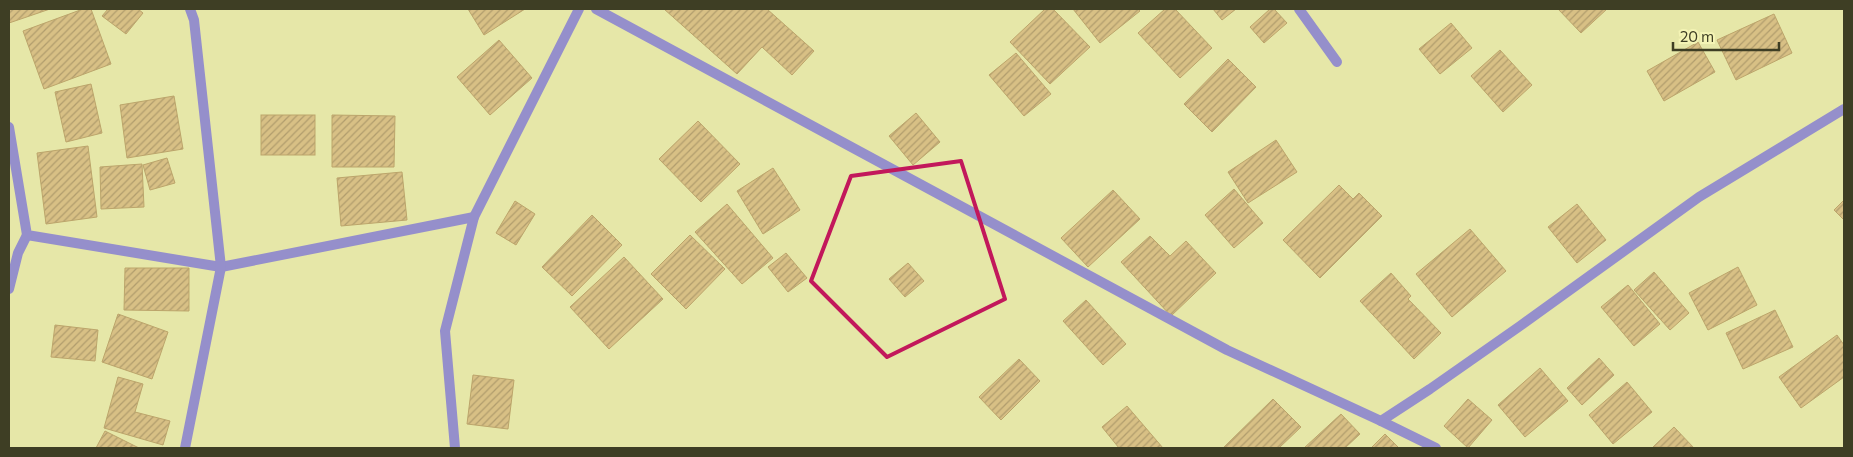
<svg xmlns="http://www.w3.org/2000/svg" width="1853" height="457" font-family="Commissioner,sans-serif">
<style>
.building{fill:url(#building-hatch);stroke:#bca56b}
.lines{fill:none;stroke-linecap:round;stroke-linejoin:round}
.minor{stroke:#958fcb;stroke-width:10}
.marked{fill:none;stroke:#c2185b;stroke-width:4;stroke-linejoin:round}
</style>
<defs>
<pattern id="building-hatch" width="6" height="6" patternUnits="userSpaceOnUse" patternTransform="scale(1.25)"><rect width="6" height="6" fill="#d8c085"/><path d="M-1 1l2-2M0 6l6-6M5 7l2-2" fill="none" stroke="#b19d6d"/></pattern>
</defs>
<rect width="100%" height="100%" fill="#e6e7a8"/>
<g class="building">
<path d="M 9,9 L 50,9 L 9,23 Z"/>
<path d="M 83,9 L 91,9 L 111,64 L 44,89 L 23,31 Z"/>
<path d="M 108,9 L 138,9 L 143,13 L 126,34 L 102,16 Z"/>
<path d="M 468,9 L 525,9 L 484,35 Z"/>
<path d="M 664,9 L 767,9 L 814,51 L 792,75 L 762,47 L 737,74 Z"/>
<path d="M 1045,9 L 1053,9 L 1090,47 L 1050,84 L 1010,42 Z"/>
<path d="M 1073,9 L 1138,9 L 1140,11 L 1100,43 Z"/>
<path d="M 1165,9 L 1175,9 L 1212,48 L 1180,78 L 1138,33 Z"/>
<path d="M 1213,9 L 1236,9 L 1222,20 Z"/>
<path d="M 1270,9 L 1274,9 L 1287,23 L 1264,43 L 1250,27 Z"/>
<path d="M 1558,9 L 1607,9 L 1581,33 Z"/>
<path d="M 1774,14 L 1792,53 L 1736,80 L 1717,40 Z"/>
<path d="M 1451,23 L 1472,48 L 1440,74 L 1419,49 Z"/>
<path d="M 499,40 L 532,78 L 490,115 L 457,77 Z"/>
<path d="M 1698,42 L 1715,72 L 1664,101 L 1647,71 Z"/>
<path d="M 1500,50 L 1532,85 L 1503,112 L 1471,76 Z"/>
<path d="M 1016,53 L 1051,94 L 1024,116 L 989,75 Z"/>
<path d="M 1228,59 L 1256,87 L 1212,132 L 1184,104 Z"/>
<path d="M 91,84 L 102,133 L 66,142 L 55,92 Z"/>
<path d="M 174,96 L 183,149 L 127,158 L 120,105 Z"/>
<path d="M 916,113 L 940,142 L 913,165 L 889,136 Z"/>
<rect x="261" y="115" width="54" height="40"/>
<path d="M 332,115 L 395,116 L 394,167 L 332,167 Z"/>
<path d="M 698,121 L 740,164 L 701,202 L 659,159 Z"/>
<path d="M 1276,140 L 1297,172 L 1248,203 L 1228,172 Z"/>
<path d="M 88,146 L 97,217 L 46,224 L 37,153 Z"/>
<path d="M 167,158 L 175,183 L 150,190 L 143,165 Z"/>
<path d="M 142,164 L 144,207 L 101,209 L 100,167 Z"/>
<path d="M 773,168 L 800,210 L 763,234 L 737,191 Z"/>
<path d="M 402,172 L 407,220 L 341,226 L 337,178 Z"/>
<path d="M 1339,185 L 1353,199 L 1359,193 L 1382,216 L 1320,278 L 1283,240 Z"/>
<path d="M 1234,189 L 1263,223 L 1234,248 L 1205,215 Z"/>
<path d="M 1113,190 L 1140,219 L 1088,267 L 1061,238 Z"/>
<path d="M 1844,200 L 1844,220 L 1834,210 Z"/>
<path d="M 515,201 L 535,214 L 516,245 L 496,233 Z"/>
<path d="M 727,204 L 773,258 L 742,284 L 695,232 Z"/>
<path d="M 1577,204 L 1606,240 L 1577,263 L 1548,227 Z"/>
<path d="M 592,215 L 622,245 L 572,296 L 542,267 Z"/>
<path d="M 1470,229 L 1506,271 L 1452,317 L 1416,274 Z"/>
<path d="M 690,235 L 725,269 L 686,309 L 651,274 Z"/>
<path d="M 1150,236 L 1170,256 L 1186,241 L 1216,273 L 1171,316 L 1121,262 Z"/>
<path d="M 786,253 L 807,278 L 788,292 L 768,267 Z"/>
<path d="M 624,257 L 663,299 L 609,349 L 570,307 Z"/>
<path d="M 908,263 L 924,281 L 905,297 L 889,279 Z"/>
<path d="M 1738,267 L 1757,305 L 1708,330 L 1689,293 Z"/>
<path d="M 125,268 L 189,268 L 189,311 L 124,310 Z"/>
<path d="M 1654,272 L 1689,313 L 1670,330 L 1634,290 Z"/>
<path d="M 1391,273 L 1411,296 L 1408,299 L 1441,333 L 1414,359 L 1360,301 Z"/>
<path d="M 1628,285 L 1660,324 L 1634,346 L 1601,307 Z"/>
<path d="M 1086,300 L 1126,344 L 1103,365 L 1063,321 Z"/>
<path d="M 1775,310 L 1793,347 L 1743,369 L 1726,333 Z"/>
<path d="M 118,314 L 168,332 L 152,379 L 102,362 Z"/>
<path d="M 55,325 L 98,330 L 95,361 L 51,357 Z"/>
<path d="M 1837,335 L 1844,345 L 1844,377 L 1801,408 L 1779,377 Z"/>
<path d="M 1599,358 L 1614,375 L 1582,405 L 1567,388 Z"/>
<path d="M 1019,359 L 1040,381 L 1001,420 L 979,397 Z"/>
<path d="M 1540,368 L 1568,401 L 1525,437 L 1498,405 Z"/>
<path d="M 473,375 L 514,380 L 508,429 L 467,424 Z"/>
<path d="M 118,377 L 143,384 L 135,412 L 170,421 L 163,445 L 104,428 Z"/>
<path d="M 1627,382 L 1652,412 L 1613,444 L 1589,415 Z"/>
<path d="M 1273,399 L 1301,427 L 1279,448 L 1223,448 Z"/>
<path d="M 1468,399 L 1492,420 L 1468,448 L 1444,426 Z"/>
<path d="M 1127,406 L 1163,448 L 1119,448 L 1102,427 Z"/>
<path d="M 1341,414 L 1360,434 L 1345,448 L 1304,448 Z"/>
<path d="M 1674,427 L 1694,448 L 1653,447 Z"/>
<path d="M 105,431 L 139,448 L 96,448 Z"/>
<path d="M 1385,434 L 1399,448 L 1371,448 Z"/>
</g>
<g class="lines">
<g class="minor">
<path d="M 596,9 L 1227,350 L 1381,421 L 1430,389 L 1520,326 L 1699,197 L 1844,109"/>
<path d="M 1299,9 L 1337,62"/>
<path d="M 9,127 L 27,235 L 221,267 L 474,217"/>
<path d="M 9,289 L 18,253 L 27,235"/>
<path d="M 1381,421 L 1436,448"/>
<path d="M 185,448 L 221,267 L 194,20 L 190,9"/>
<path d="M 455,448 L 445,331 L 474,217 L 579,9"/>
</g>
</g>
<path class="marked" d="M 961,161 L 1005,299 L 887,357 L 811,281 L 851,176 Z"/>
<rect width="1853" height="457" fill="none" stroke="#3e3e24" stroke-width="20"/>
<path d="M1673 42v8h106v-8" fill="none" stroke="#3e3e24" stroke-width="2.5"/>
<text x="1680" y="42" font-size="15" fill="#3e3e24" stroke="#f4f4b5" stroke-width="4" paint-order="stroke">20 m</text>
</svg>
